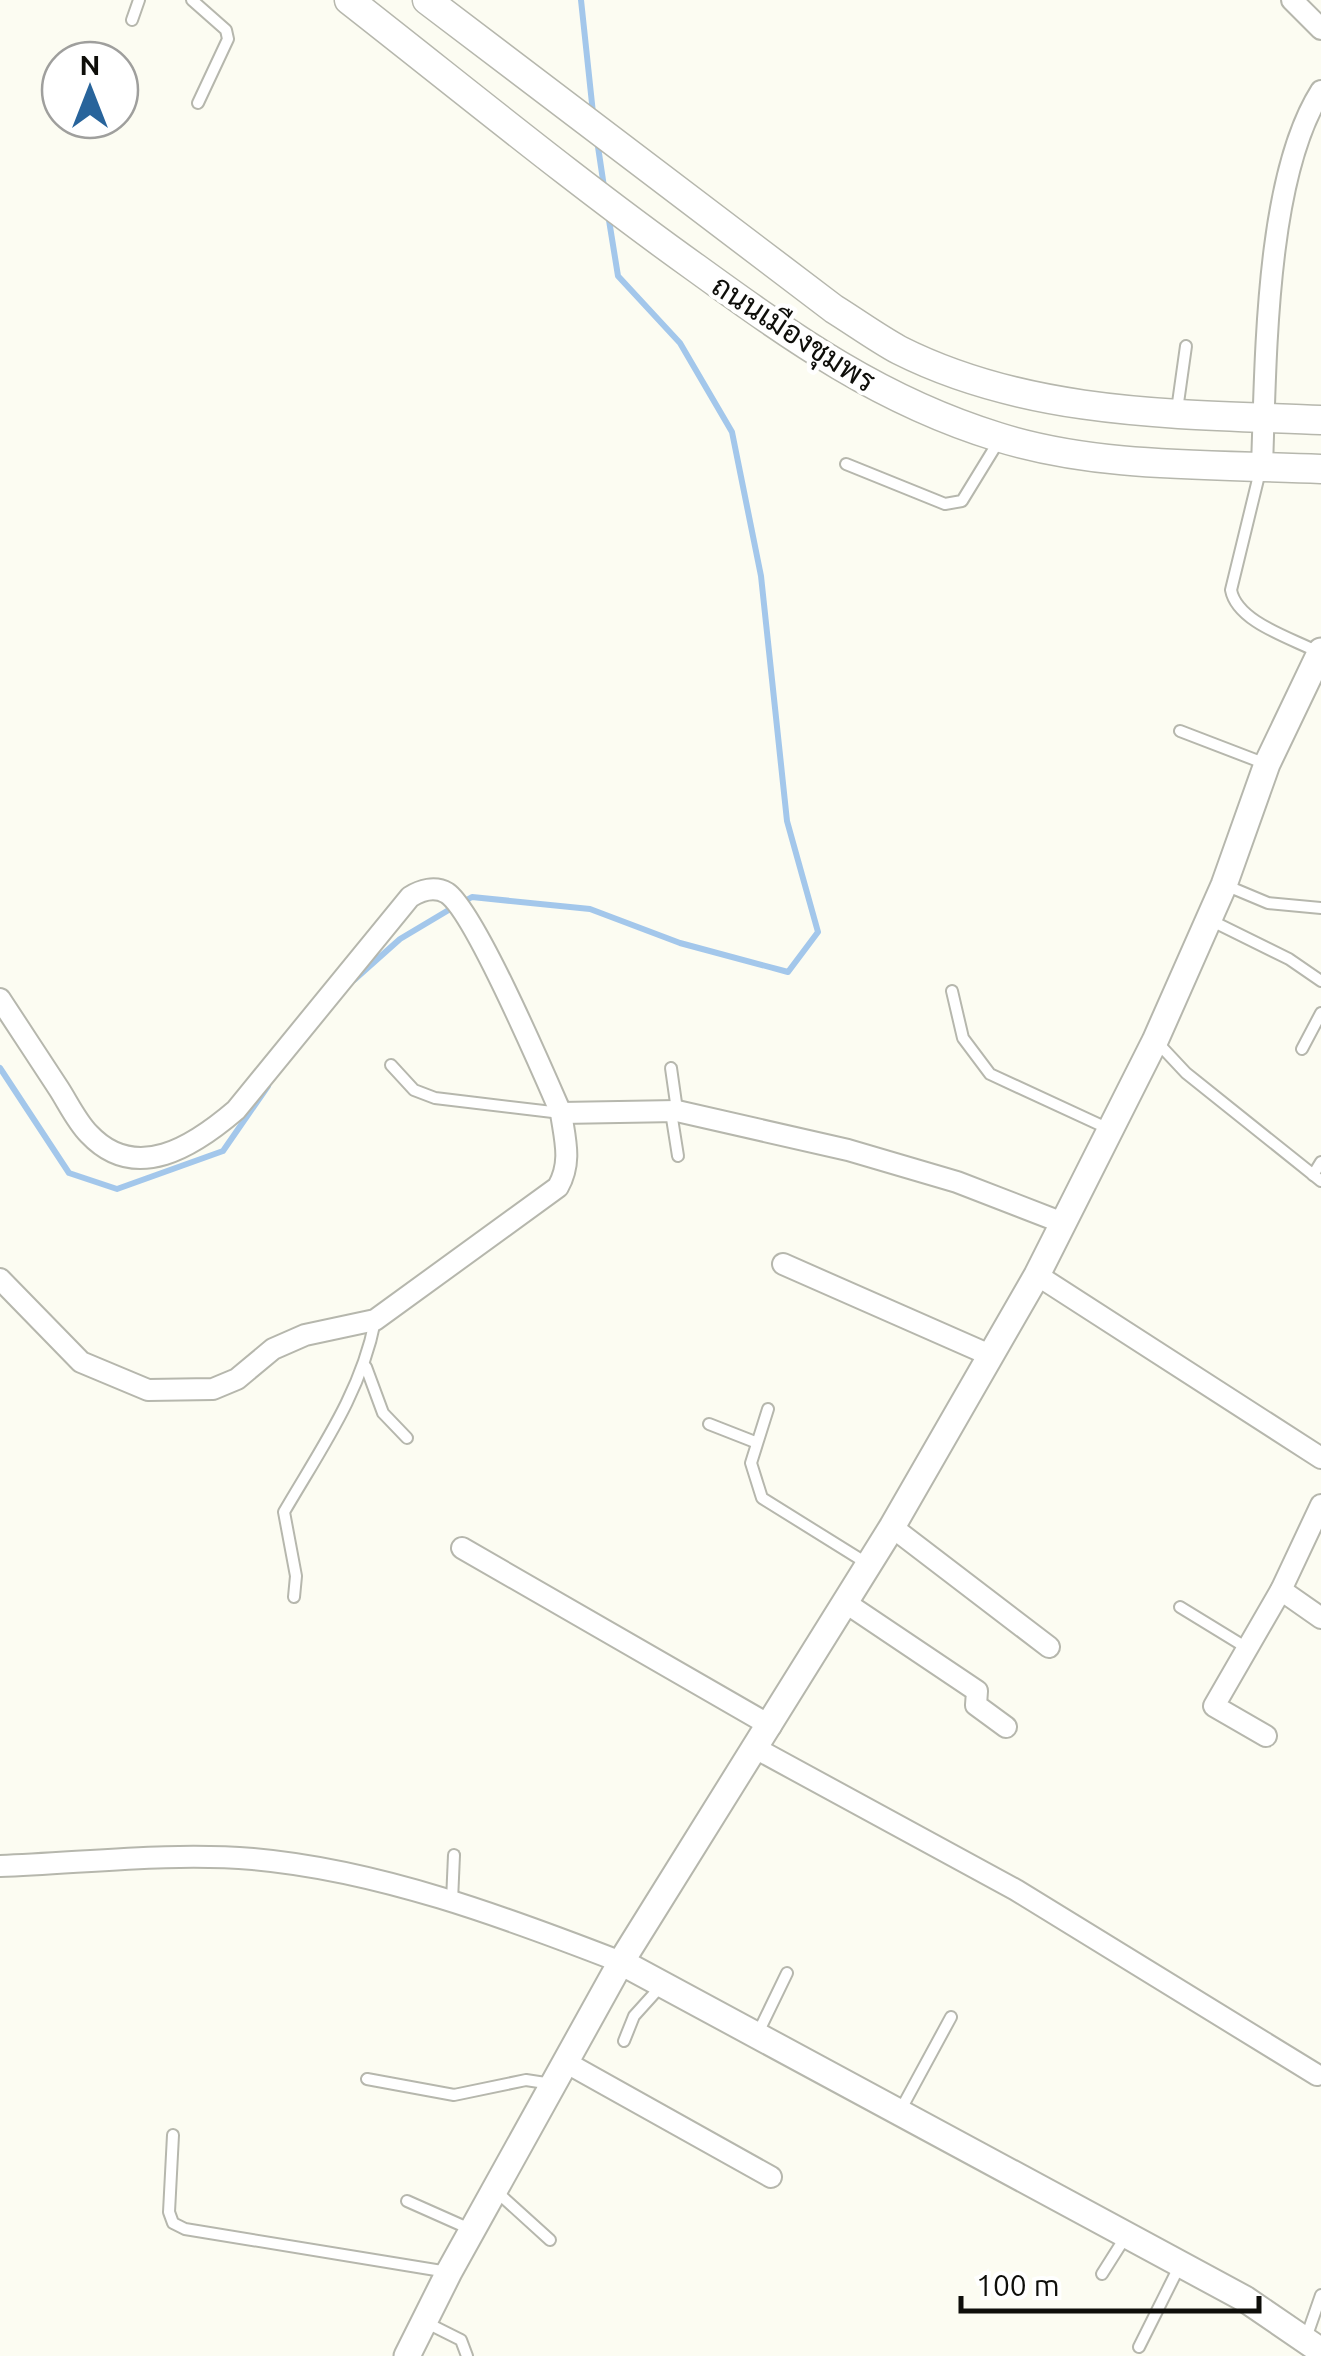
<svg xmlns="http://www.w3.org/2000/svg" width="1321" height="2356" font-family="Ubuntu,Sarabun,sans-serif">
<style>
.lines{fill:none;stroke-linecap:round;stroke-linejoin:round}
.stream{stroke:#a3c7eb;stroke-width:6}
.service-casing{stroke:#b6b7ad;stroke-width:14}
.minor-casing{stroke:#b6b7ad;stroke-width:24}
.tertiary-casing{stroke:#b6b7ad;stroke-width:29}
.secondary-casing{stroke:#b6b7ad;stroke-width:31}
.service{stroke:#fff;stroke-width:10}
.minor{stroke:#fff;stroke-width:20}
.tertiary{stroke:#fff;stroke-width:25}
.secondary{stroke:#fff;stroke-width:28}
.labels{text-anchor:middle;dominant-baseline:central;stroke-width:9;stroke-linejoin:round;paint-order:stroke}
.street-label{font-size:30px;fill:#0e0e0a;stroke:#fff}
</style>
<rect width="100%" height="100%" fill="#fcfcf2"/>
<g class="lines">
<g class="stream">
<path d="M 581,0 L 593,113"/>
<path d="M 597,140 L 604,187"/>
<path d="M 463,902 L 472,897 L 590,909 L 680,943 L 788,972 L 818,932 L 787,821 L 761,576 L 732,432 L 680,343 L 618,276 L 608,214"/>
<path d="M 354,980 L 400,939 L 452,908"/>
<path d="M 0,1068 L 69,1173 L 117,1189 L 223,1151 L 268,1086"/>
</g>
<g class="service-casing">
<g id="service">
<path d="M 192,0 L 226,30 L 228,39 L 198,103"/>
<path d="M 132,20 L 139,0"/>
<path d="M 1177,410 L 1186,346"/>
<path d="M 846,464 L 945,504 L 962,501 L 1000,439"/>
<path d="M 1261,467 L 1231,590 C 1237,622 1291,638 1318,652"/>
<path d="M 1180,731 L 1266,764"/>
<path d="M 1225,885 L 1268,903 L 1321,908"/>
<path d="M 1208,919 L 1289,959 L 1321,981"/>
<path d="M 952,991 L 963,1038 L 990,1074 L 1109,1129"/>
<path d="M 1156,1041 L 1186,1073 L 1321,1181"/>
<path d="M 1302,1049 L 1321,1013"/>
<path d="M 391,1065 L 414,1090 L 435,1098 L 561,1113"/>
<path d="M 671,1068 L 677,1110"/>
<path d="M 671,1112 L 678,1156"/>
<path d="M 1313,1175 L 1321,1162"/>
<path d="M 366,1367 L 383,1413 L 407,1438"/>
<path d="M 768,1409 L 751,1463 L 762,1498 L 868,1564"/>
<path d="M 709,1424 L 755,1442"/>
<path d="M 294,1597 L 296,1576 L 284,1512 C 320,1450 361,1393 375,1321"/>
<path d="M 1180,1607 L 1247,1648"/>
<path d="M 452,1901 L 454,1855"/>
<path d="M 757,2035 L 787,1973"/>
<path d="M 624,2041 L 634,2016 L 662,1985"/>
<path d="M 367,2079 L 454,2095 L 526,2080 L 552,2084"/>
<path d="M 900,2111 L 951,2017"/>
<path d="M 173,2135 L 169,2212 L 173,2223 L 185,2229 L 448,2272"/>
<path d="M 496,2191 L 550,2240"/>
<path d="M 407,2201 L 470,2229"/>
<path d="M 1102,2274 L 1126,2236"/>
<path d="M 425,2322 L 461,2340 L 467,2356"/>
<path d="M 1306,2338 L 1321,2295"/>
<path d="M 1139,2347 L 1180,2265"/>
</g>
</g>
<g class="minor-casing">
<g id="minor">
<path d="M 1292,0 L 1321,29"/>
<path d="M 1262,466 C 1266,361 1265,179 1321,91"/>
<path d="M 0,999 C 20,1029 39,1059 59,1089 C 68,1103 77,1122 89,1134 C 136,1184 194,1146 236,1110 L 410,897 C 421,890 435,886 447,893 C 474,911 544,1074 561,1113 L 677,1111 L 848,1150 L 957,1182 L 1063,1223"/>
<path d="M 783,1264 L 992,1356"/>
<path d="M 1037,1275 L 1321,1458"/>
<path d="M 0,1279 L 81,1362 L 148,1390 L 213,1389 L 237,1379 L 273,1349 L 305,1335 L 375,1320 L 558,1187 C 572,1162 565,1140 561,1113"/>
<path d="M 892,1527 L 1049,1647"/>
<path d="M 462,1548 L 771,1726"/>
<path d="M 1281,1590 L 1321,1618"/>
<path d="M 846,1603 L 977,1691 L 976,1705 L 1006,1727"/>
<path d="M 1266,1736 L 1214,1706 L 1281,1590 L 1321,1505"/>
<path d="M 757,1749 L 1016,1890 L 1317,2075"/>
<path d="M 0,1866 C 83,1863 170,1852 253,1859 C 378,1870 505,1917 621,1962"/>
<path d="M 567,2063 L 771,2177"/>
</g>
</g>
<g class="tertiary-casing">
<g id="tertiary">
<path d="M 621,1962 L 1245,2299 L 1321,2351"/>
<path d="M 407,2356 L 449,2272 L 621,1962 L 892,1527 L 1037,1275 L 1155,1041 L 1224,885 L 1267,764 L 1321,651"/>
</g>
</g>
<g class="secondary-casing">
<g id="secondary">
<path d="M 349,0 C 464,90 577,183 696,268 C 794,339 881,401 998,437 C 1100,469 1215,464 1321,469"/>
<path d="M 427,0 L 834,309 C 855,322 877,338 899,350 C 1030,416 1179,414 1321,420"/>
</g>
</g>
<use href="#service" class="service"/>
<use href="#minor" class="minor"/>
<use href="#tertiary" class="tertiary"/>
<use href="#secondary" class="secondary"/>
</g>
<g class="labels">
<g class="street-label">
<text transform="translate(794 333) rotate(33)">ถนนเมืองชุมพร</text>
</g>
</g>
<g transform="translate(90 90)"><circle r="48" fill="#ffffff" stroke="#9f9f9d" stroke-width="2.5"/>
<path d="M0-8L18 38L0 25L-18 38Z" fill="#28649b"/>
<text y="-15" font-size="28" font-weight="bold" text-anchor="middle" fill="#0e0e0a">N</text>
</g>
<path d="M961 2296v15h298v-15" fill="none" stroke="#0e0e0a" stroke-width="5"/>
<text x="976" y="2296" font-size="30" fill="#0e0e0a" stroke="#ffffff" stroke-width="8" paint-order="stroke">100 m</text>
</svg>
